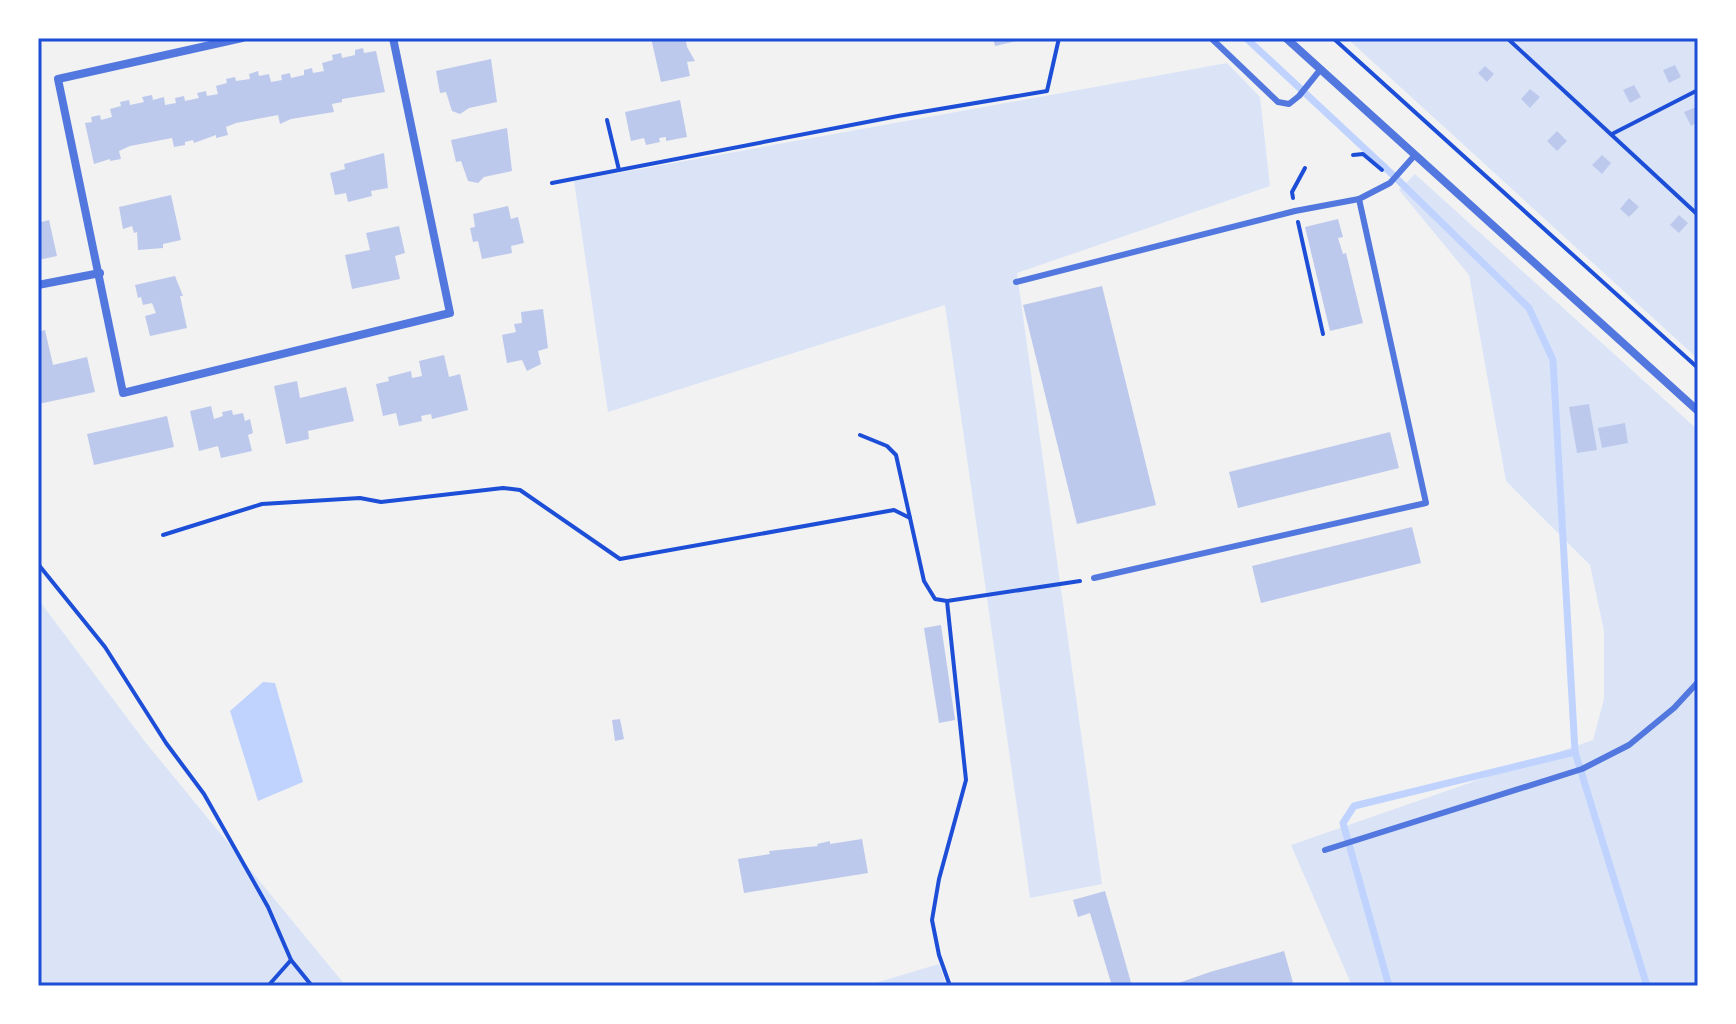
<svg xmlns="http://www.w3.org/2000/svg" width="1736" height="1024" font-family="'Nunito Sans',sans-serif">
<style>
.green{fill:#dbe4f7}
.water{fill:#bfd3fe}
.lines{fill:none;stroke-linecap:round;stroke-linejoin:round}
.stream{stroke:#bfd3fe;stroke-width:7}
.building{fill:#bdc9ec}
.path{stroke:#1d4ed8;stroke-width:4}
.service{stroke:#5277de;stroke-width:6}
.minor{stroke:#5277de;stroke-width:8}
.neatline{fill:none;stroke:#1d4ed8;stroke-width:3}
</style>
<rect width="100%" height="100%" fill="#f2f2f2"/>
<g class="green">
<path d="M 1347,38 L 1698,38 L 1698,359 L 1374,63 Z"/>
<path d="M 1227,63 L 1260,97 L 1270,186 L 1017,273 L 1102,884 L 1030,898 L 945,305 L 608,412 L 574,181 Z"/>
<path d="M 1415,174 L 1698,430 L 1698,986 L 1352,986 L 1291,845 L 1593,740 L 1604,699 L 1604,631 L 1590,565 L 1506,481 L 1469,275 L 1399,190 Z"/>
<path d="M 38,599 L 146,743 L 346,986 L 38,986 Z"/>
<path d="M 939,964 L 947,986 L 865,986 Z"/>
</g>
<path class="water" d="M 263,682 L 275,683 L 303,782 L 258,801 L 230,711 Z"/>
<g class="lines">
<g class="stream">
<path d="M 1246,38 L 1393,175 L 1529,308 L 1553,360 L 1575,752 L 1354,806 L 1343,823 L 1389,986"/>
<path d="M 1575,752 L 1647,986"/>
</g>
</g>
<g class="building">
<path d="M 651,38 L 690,38 L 690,41 L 686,41 L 687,47 L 695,61 L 687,62 L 690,76 L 661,82 Z"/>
<path d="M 993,38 L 1025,38 L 1025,39 L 995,46 Z"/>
<path d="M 363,48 L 364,53 L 376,51 L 385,92 L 342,99 L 342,102 L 332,104 L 334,112 L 291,119 L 280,124 L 278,115 L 236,123 L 226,127 L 228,135 L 216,138 L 216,135 L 194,143 L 193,140 L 185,142 L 185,145 L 174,147 L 172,138 L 130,146 L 119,151 L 121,159 L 110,161 L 110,159 L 94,164 L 85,123 L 92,122 L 91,117 L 100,115 L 101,120 L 112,117 L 110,109 L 121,106 L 120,102 L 129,100 L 130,105 L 144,102 L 142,97 L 152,95 L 153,100 L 164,97 L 165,105 L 176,103 L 175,98 L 184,96 L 185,101 L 199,98 L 197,93 L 206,91 L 207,96 L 218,94 L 216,86 L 227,83 L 226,79 L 235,77 L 236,81 L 250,79 L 249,74 L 258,71 L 259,76 L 269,74 L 271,82 L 282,80 L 281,75 L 290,73 L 291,78 L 304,75 L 304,70 L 312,68 L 313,73 L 324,71 L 322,63 L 333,60 L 332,55 L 341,53 L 342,58 L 355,55 L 355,50 Z"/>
<path d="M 491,59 L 497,102 L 469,108 L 460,114 L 452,111 L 446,92 L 440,93 L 436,71 Z"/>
<path d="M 1675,65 L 1681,77 L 1669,83 L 1663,70 Z"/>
<path d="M 1485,66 L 1494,74 L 1487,82 L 1478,73 Z"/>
<path d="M 1634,85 L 1641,97 L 1630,103 L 1623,90 Z"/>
<path d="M 1530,89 L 1540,97 L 1530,108 L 1521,99 Z"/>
<path d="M 680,100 L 687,137 L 666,141 L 666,137 L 659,138 L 660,142 L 646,145 L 644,138 L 631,141 L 625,112 Z"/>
<path d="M 1696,107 L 1698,122 L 1691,126 L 1684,112 Z"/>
<path d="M 507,128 L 512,171 L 484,177 L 478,183 L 468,181 L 461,161 L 456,162 L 451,140 Z"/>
<path d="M 1557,131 L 1567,141 L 1557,151 L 1547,141 Z"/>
<path d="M 384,153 L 388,188 L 371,191 L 372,196 L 348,202 L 346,193 L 335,195 L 330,173 L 345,169 L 344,164 Z"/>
<path d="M 1602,155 L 1611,163 L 1602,174 L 1592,165 Z"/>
<path d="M 171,195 L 181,240 L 163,244 L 163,248 L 138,250 L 137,232 L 134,233 L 132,226 L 123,229 L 119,207 Z"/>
<path d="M 1629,198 L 1639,207 L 1629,217 L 1620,209 Z"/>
<path d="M 508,206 L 511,219 L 518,217 L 524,243 L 511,246 L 512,253 L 482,259 L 478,241 L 473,242 L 470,228 L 475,227 L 473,214 Z"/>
<path d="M 1679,215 L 1688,223 L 1679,233 L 1670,225 Z"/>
<path d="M 1338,219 L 1343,237 L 1338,238 L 1343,254 L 1346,253 L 1363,323 L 1330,331 L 1305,227 Z"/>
<path d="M 49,220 L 57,256 L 38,260 L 38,223 Z"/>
<path d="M 399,226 L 405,253 L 395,256 L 400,279 L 352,289 L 345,255 L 370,250 L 366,233 Z"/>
<path d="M 175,276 L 183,296 L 180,296 L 187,328 L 150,336 L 145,316 L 156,313 L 152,303 L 143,305 L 141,297 L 138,298 L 135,285 Z"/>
<path d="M 1102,286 L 1156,505 L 1077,524 L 1023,305 Z"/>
<path d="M 543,309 L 548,348 L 538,351 L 541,364 L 527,371 L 522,360 L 507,363 L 502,335 L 516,332 L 514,324 L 522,323 L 521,312 Z"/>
<path d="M 45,330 L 53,365 L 87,357 L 95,392 L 38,404 L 38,332 Z"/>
<path d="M 444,355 L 449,377 L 460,374 L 468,410 L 432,419 L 431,414 L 421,416 L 422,421 L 399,426 L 396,413 L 383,416 L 376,384 L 389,381 L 388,377 L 411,371 L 412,378 L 422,376 L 419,361 Z"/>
<path d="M 297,381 L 300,398 L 346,387 L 354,421 L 308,431 L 309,439 L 286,444 L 274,386 Z"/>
<path d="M 1589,404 L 1597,450 L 1577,453 L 1569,407 Z"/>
<path d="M 211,406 L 214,419 L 223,416 L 222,412 L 232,410 L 233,415 L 243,413 L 245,421 L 250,419 L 253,433 L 248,435 L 252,451 L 221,458 L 218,446 L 199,451 L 190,411 Z"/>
<path d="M 167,416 L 174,447 L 94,465 L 87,434 Z"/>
<path d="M 1625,423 L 1628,443 L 1602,448 L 1598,428 Z"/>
<path d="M 1390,432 L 1399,468 L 1238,508 L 1229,472 Z"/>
<path d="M 1412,527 L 1421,563 L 1261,603 L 1252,566 Z"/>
<path d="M 941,625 L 955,720 L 939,723 L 924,628 Z"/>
<path d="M 620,719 L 624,739 L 615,741 L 612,720 Z"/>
<path d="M 862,839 L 868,873 L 744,893 L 738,859 L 770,854 L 769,851 L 818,846 L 817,844 L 830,841 L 830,844 Z"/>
<path d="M 1105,891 L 1132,986 L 1112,986 L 1090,913 L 1078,917 L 1073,900 Z"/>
<path d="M 1284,951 L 1294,986 L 1170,986 L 1210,972 Z"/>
</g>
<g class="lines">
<g class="path">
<path d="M 1333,38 L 1698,368"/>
<path d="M 1507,38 L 1698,215"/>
<path d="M 607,120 L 619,170"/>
<path d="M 1612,134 L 1698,90"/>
<path d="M 1353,155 L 1363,154 L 1382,170"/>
<path d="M 552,183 L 898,116 L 1047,91 L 1059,38"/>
<path d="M 1293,198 L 1292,192 L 1305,168"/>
<path d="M 1298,222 L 1323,334"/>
<path d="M 860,435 L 887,446 L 896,455 L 910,518"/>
<path d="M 163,535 L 262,504 L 360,498 L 381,502 L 503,488 L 520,490 L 620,559 L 894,510 L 910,518 L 924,581 L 935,599 L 947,601 L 1080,581"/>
<path d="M 38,564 L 105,647 L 166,743 L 204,794 L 268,907 L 291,960 L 312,986"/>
<path d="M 947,601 L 966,780 L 939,879 L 932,920 L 939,955 L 950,986"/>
<path d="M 268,986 L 291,960"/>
</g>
<g class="service">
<path d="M 1211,38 L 1278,102 L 1289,104 L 1299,96 L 1320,70"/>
<path d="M 1016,282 L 1295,211 L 1359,199"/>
<path d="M 1094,578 L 1426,503 L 1359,199 L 1390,183 L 1415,155"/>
<path d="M 1325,850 L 1582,769 L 1629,745 L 1674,708 L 1698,682"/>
</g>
<g class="minor">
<path d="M 242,38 L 58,79 L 123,393 L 450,313 L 393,38"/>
<path d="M 1286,38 L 1698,411"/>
<path d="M 38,285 L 100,273"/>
</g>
</g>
<rect width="1736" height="1024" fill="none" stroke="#ffffff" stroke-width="80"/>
<rect x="40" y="40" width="1656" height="944" class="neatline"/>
</svg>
